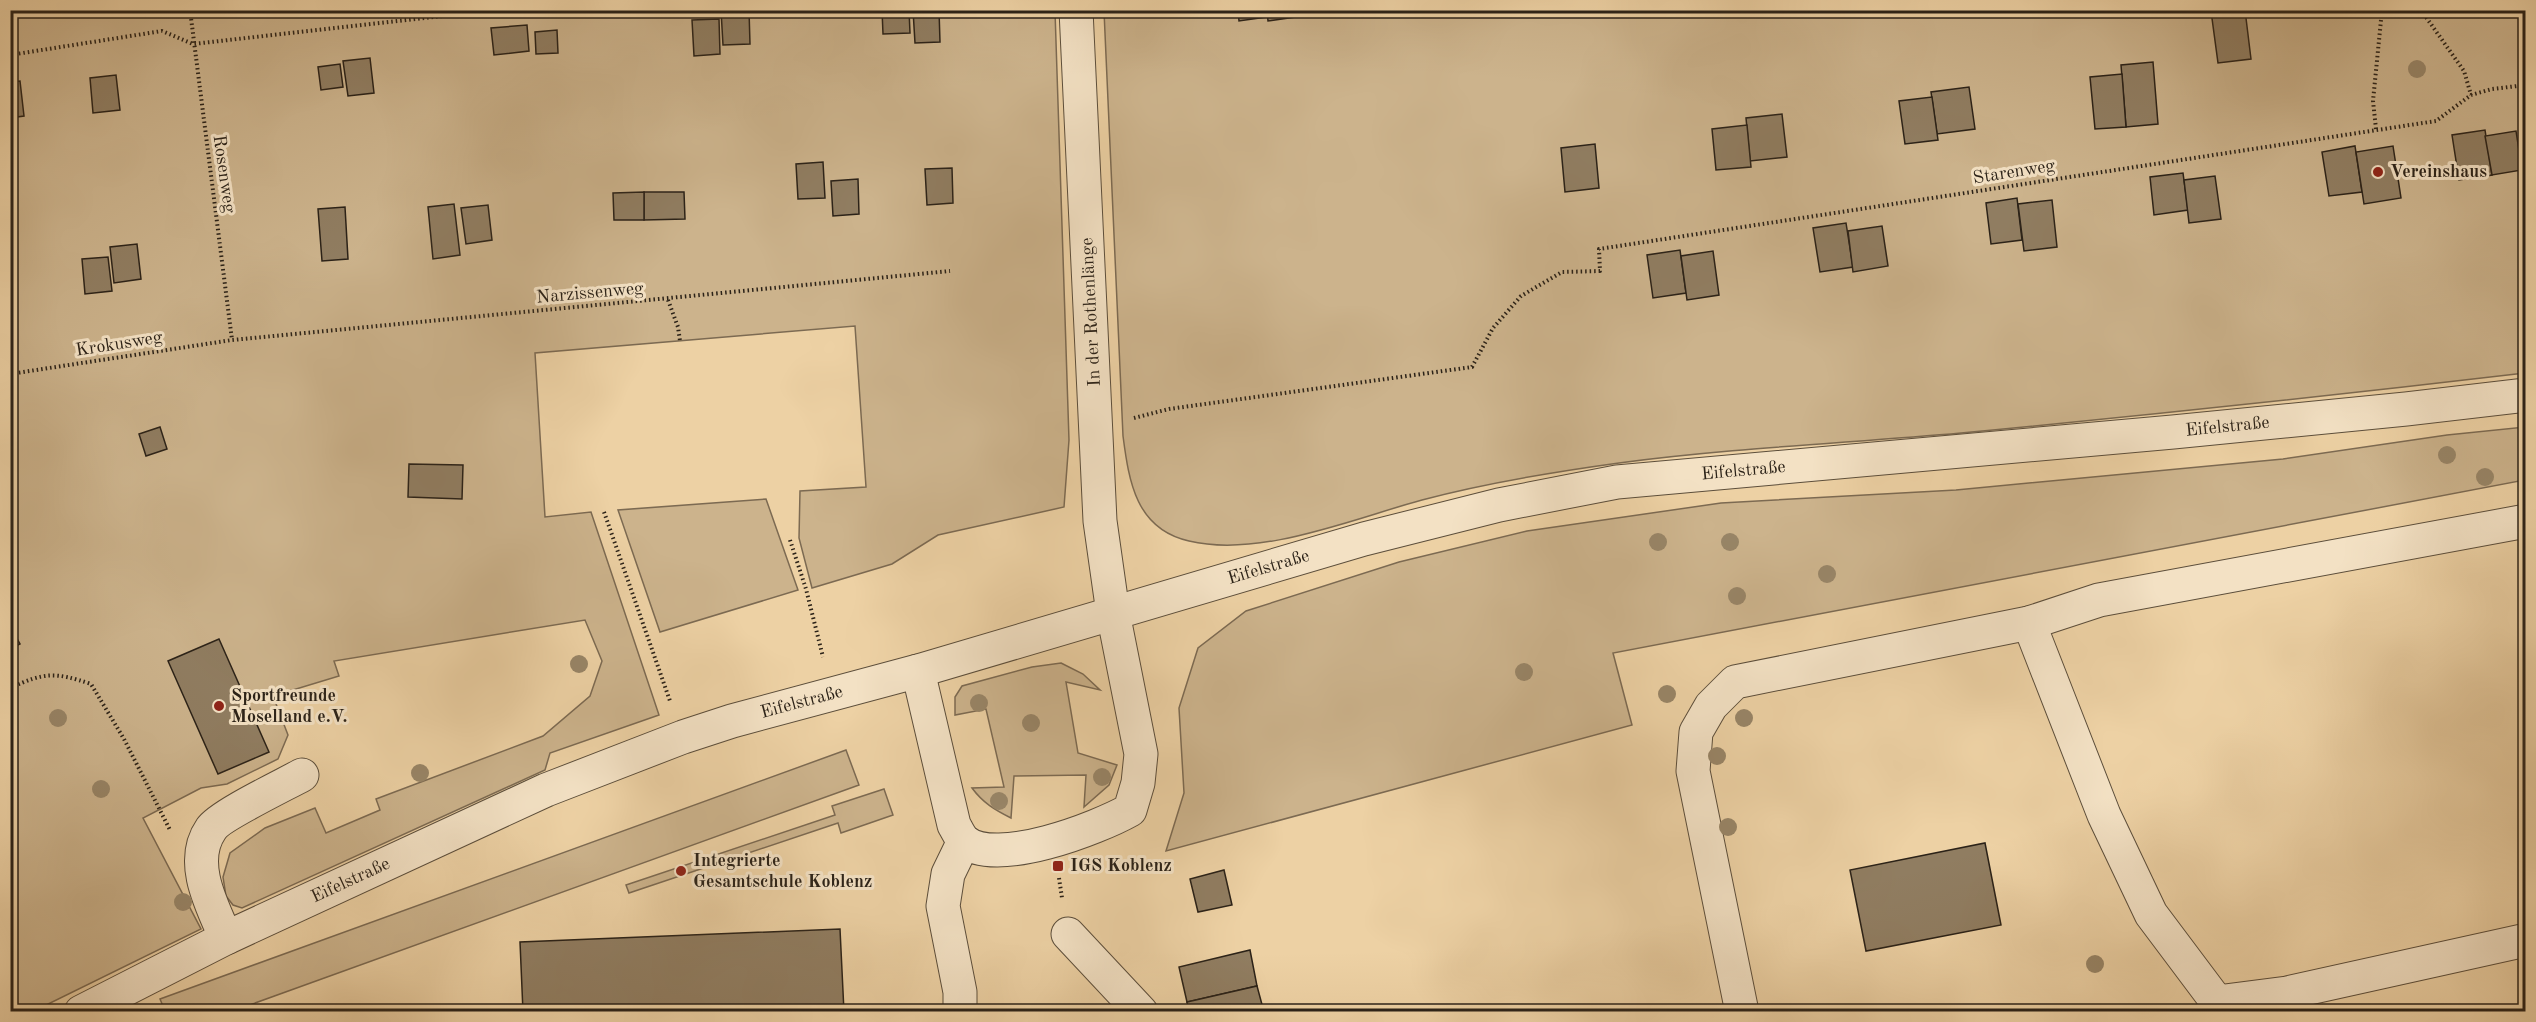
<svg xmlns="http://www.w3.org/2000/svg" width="2536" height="1022" font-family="'Old Standard TT',serif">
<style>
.green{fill:#ccb38c;stroke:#7c6a52;stroke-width:1.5}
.building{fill:#907d61;stroke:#2b2218;stroke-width:1.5}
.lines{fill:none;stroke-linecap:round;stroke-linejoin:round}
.minor-casing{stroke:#5c4e3b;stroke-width:35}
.path{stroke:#2b2218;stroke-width:4;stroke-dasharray:1.5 3;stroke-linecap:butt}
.minor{stroke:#f3e1c4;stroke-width:33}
.tree{fill:#988567}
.poi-dot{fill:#8f2418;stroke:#f3e1c4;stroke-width:2}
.labels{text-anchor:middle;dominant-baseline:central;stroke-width:6;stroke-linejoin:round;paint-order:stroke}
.street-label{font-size:18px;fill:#2b2218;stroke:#f3e1c4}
.poi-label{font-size:18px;font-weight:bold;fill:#2b2218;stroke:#f3e1c4;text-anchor:start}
</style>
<rect width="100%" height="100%" fill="#edd1a4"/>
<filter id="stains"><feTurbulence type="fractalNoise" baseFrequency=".00333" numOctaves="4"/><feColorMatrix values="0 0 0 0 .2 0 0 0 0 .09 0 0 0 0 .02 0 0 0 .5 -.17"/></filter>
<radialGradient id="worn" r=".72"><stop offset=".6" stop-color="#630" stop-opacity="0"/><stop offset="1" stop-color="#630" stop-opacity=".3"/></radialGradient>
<g class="green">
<path d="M 10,11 L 1055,11 L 1069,440 L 1064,507 L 938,535 L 892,564 L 812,588 L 799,538 L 800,491 L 866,487 L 855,326 L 535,353 L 545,517 L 591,512 L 659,715 L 550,753 L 545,770 L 242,908 L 233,905 L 226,896 L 223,877 L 230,853 L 265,828 L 315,808 L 326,833 L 380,810 L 376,799 L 543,736 L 590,696 L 602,661 L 585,620 L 334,661 L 339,676 L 273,696 L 288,735 L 278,759 L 227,784 L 201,788 L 143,818 L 201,929 L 34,1011 L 11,1011 Z"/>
<path d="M 1104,11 L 2525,11 L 2525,373 C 2338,395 2150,415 1961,433 C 1848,443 1733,448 1619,463 C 1553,472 1486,483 1422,500 C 1352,519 1260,558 1189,541 C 1136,529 1129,482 1123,436 Z"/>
<path d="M 2525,427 L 2525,480 L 1613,653 L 1632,725 L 1166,851 L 1184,793 L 1179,708 L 1198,648 L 1246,611 L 1399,562 L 1527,531 L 1721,503 L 1956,490 L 2283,459 L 2447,435 Z"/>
<path d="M 766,499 L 798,590 L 660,632 L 618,510 Z"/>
<path d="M 1061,663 L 1083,674 L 1100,690 L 1066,682 L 1078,753 L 1117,765 L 1109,785 L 1084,807 L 1086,775 L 1014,776 L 1011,818 C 995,810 983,803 972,788 L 1004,787 L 986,709 L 955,715 L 955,697 L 962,686 L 1032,667 Z"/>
<path d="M 846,750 L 859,785 L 233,1011 L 165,1011 L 160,999 Z"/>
<path d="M 884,789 L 893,815 L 841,833 L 838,823 L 629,893 L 626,885 L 835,815 L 832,806 Z"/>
</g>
<g class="building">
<path d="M 721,10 L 749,10 L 750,44 L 723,45 Z"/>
<path d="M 882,10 L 909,10 L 910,33 L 883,34 Z"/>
<path d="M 913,10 L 939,10 L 940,42 L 915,43 Z"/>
<path d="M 1238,10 L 1265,10 L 1266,17 L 1239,21 Z"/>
<path d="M 1267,10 L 1294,10 L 1295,17 L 1268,21 Z"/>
<path d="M 2245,10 L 2251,59 L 2218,63 L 2211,11 Z"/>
<path d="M 719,19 L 720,54 L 694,56 L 692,20 Z"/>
<path d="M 527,25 L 529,51 L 494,55 L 491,28 Z"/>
<path d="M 557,30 L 558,53 L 536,54 L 535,32 Z"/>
<path d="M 370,58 L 374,93 L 348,96 L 343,61 Z"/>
<path d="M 2153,62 L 2158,124 L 2126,127 L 2121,65 Z"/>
<path d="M 340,64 L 343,87 L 321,90 L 318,67 Z"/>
<path d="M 2122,74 L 2126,127 L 2095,129 L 2090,77 Z"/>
<path d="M 116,75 L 120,110 L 93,113 L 90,78 Z"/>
<path d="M 20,81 L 24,116 L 10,118 L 10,82 Z"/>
<path d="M 1969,87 L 1975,129 L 1937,134 L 1931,92 Z"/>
<path d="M 1932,97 L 1938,140 L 1905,144 L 1899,101 Z"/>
<path d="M 1782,114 L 1787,157 L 1750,161 L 1746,118 Z"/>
<path d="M 1747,125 L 1751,167 L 1716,170 L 1712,129 Z"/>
<path d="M 2485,130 L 2492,175 L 2459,180 L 2452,135 Z"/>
<path d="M 2516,131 L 2522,170 L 2492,175 L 2485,136 Z"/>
<path d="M 1595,144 L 1599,188 L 1565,192 L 1561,148 Z"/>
<path d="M 2355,146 L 2362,192 L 2329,196 L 2322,152 Z"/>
<path d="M 2393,146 L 2401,198 L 2364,204 L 2356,152 Z"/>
<path d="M 823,162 L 825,198 L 798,199 L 796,164 Z"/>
<path d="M 952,168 L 953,203 L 927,205 L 925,169 Z"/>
<path d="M 2183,173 L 2188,210 L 2154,215 L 2150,177 Z"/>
<path d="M 2215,176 L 2221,219 L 2189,223 L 2184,180 Z"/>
<path d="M 858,179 L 859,214 L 833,216 L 831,181 Z"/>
<path d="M 644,192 L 684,192 L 685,219 L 644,220 Z"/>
<path d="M 644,192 L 644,220 L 614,220 L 613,193 Z"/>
<path d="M 2017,198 L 2022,240 L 1991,244 L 1986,203 Z"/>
<path d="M 2052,200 L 2057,247 L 2024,251 L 2018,204 Z"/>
<path d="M 454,204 L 460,255 L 433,259 L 428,207 Z"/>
<path d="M 488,205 L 492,240 L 466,244 L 461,208 Z"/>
<path d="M 345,207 L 348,259 L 322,261 L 318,209 Z"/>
<path d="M 1846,223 L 1853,267 L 1820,272 L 1813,228 Z"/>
<path d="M 1882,226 L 1888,266 L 1853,272 L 1848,231 Z"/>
<path d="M 137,244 L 141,279 L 114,283 L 110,247 Z"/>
<path d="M 1680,250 L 1686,293 L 1653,298 L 1647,255 Z"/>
<path d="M 1713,251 L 1719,295 L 1687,300 L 1681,256 Z"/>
<path d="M 108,257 L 112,291 L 85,294 L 82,259 Z"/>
<path d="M 160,427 L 167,449 L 146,456 L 139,434 Z"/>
<path d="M 409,464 L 463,465 L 462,499 L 408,497 Z"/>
<path d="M 10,626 L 20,644 L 10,649 Z"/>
<path d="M 219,639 L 269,752 L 218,774 L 168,661 Z"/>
<path d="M 1985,843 L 2001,925 L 1866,951 L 1850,870 Z"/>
<path d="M 1224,870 L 1232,905 L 1198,912 L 1190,879 Z"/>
<path d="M 840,929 L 844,1012 L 523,1012 L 520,942 Z"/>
<path d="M 1250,950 L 1257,986 L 1187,1002 L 1179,967 Z"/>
<path d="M 1257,986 L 1264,1012 L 1189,1012 L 1187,1002 Z"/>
</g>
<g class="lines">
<g class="minor-casing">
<g id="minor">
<path d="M 2029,623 L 2104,815 L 2151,914 L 2217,1002 L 2287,993 L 2526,940"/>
<path d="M 918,671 L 954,825 C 957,830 960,837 964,841 C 996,868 1098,828 1130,810 L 1138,783 L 1141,754 L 1113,613 L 1100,521 L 1076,10"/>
<path d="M 1068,934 L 1141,1012"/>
<path d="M 226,938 C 212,906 188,862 211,829 C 219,816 286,784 302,775"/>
<path id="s1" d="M 81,1012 L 226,938 L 546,790 L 683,737 L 732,721 L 918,671 L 1364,539 L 1499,505 L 1617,482 L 2173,432 L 2406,409 L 2526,395"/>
<path d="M 960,1012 L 960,992 L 943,906 L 948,874 L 964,841"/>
<path d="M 1742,1012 L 1693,771 L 1696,732 L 1711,706 L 1735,682 L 2029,623 L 2099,600 L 2526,521"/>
</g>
</g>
<g class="path">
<path d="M 190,10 L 232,340"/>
<path d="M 2421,10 L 2464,71 L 2471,95"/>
<path d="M 10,55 L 162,31 L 193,44 L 495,10"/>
<path d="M 2376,129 L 2373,101 L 2382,10"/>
<path d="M 668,300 L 678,327 L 680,341"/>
<path d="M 10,374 L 232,340 L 950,271"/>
<path d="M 1134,418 L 1169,409 L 1472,367 L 1493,328 L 1521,296 L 1562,272 L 1600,271 L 1599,249 L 2436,121 L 2471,95 L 2492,89 L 2526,85"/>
<path d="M 604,512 L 670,701"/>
<path d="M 790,540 L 806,589 L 823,657"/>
<path d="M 10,688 C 45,672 55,672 91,684 L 124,739 L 170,830"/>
<path d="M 1059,878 L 1062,898"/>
</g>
<use href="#minor" class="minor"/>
</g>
<g class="tree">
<circle cx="2417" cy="69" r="9"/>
<circle cx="2447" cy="455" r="9"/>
<circle cx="2485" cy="477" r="9"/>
<circle cx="1658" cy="542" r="9"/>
<circle cx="1730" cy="542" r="9"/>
<circle cx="1827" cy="574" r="9"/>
<circle cx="1737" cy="596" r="9"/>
<circle cx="579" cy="664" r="9"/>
<circle cx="1524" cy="672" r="9"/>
<circle cx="1667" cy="694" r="9"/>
<circle cx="979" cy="703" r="9"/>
<circle cx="58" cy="718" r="9"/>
<circle cx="1744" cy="718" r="9"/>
<circle cx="1031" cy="723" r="9"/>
<circle cx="1717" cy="756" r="9"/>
<circle cx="420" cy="773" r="9"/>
<circle cx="1102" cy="777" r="9"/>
<circle cx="101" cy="789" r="9"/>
<circle cx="999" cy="801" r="9"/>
<circle cx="1728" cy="827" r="9"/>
<circle cx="183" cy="902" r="9"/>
<circle cx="2095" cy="964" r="9"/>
</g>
<g class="poi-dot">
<circle cx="2378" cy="172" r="6"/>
<circle cx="219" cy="706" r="6"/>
<rect x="1052" y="860" width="12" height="12" rx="3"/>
<circle cx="681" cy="871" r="6"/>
</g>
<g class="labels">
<g class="street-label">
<text transform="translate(2014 172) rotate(-9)">Starenweg</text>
<text transform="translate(224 174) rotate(82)">Rosenweg</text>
<text transform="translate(590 293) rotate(-5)">Narzissenweg</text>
<text transform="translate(1091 312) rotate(-93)">In der Rothenlänge</text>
<text transform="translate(119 344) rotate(-9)">Krokusweg</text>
<text stroke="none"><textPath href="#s1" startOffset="2244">Eifelstraße</textPath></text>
<text stroke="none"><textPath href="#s1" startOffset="1758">Eifelstraße</textPath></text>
<text stroke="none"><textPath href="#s1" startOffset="1272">Eifelstraße</textPath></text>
<text stroke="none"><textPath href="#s1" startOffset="786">Eifelstraße</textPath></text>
<text stroke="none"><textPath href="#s1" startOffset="300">Eifelstraße</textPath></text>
</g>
<g class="poi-label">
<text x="2390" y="172">Vereinshaus</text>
<text x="231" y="696">Sportfreunde<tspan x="231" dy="21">Moselland e.V.</tspan></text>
<text x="693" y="861">Integrierte<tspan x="693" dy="21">Gesamtschule Koblenz</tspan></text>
<text x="1070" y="866">IGS Koblenz</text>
</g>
</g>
<rect width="2536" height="1022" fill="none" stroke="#edd1a4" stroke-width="36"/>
<rect x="12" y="12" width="2512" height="998" fill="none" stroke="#2b2218" stroke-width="3"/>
<rect x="18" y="18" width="2500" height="986" fill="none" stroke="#2b2218" stroke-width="1.5"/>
<rect width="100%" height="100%" filter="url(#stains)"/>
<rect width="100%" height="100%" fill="url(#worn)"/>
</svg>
